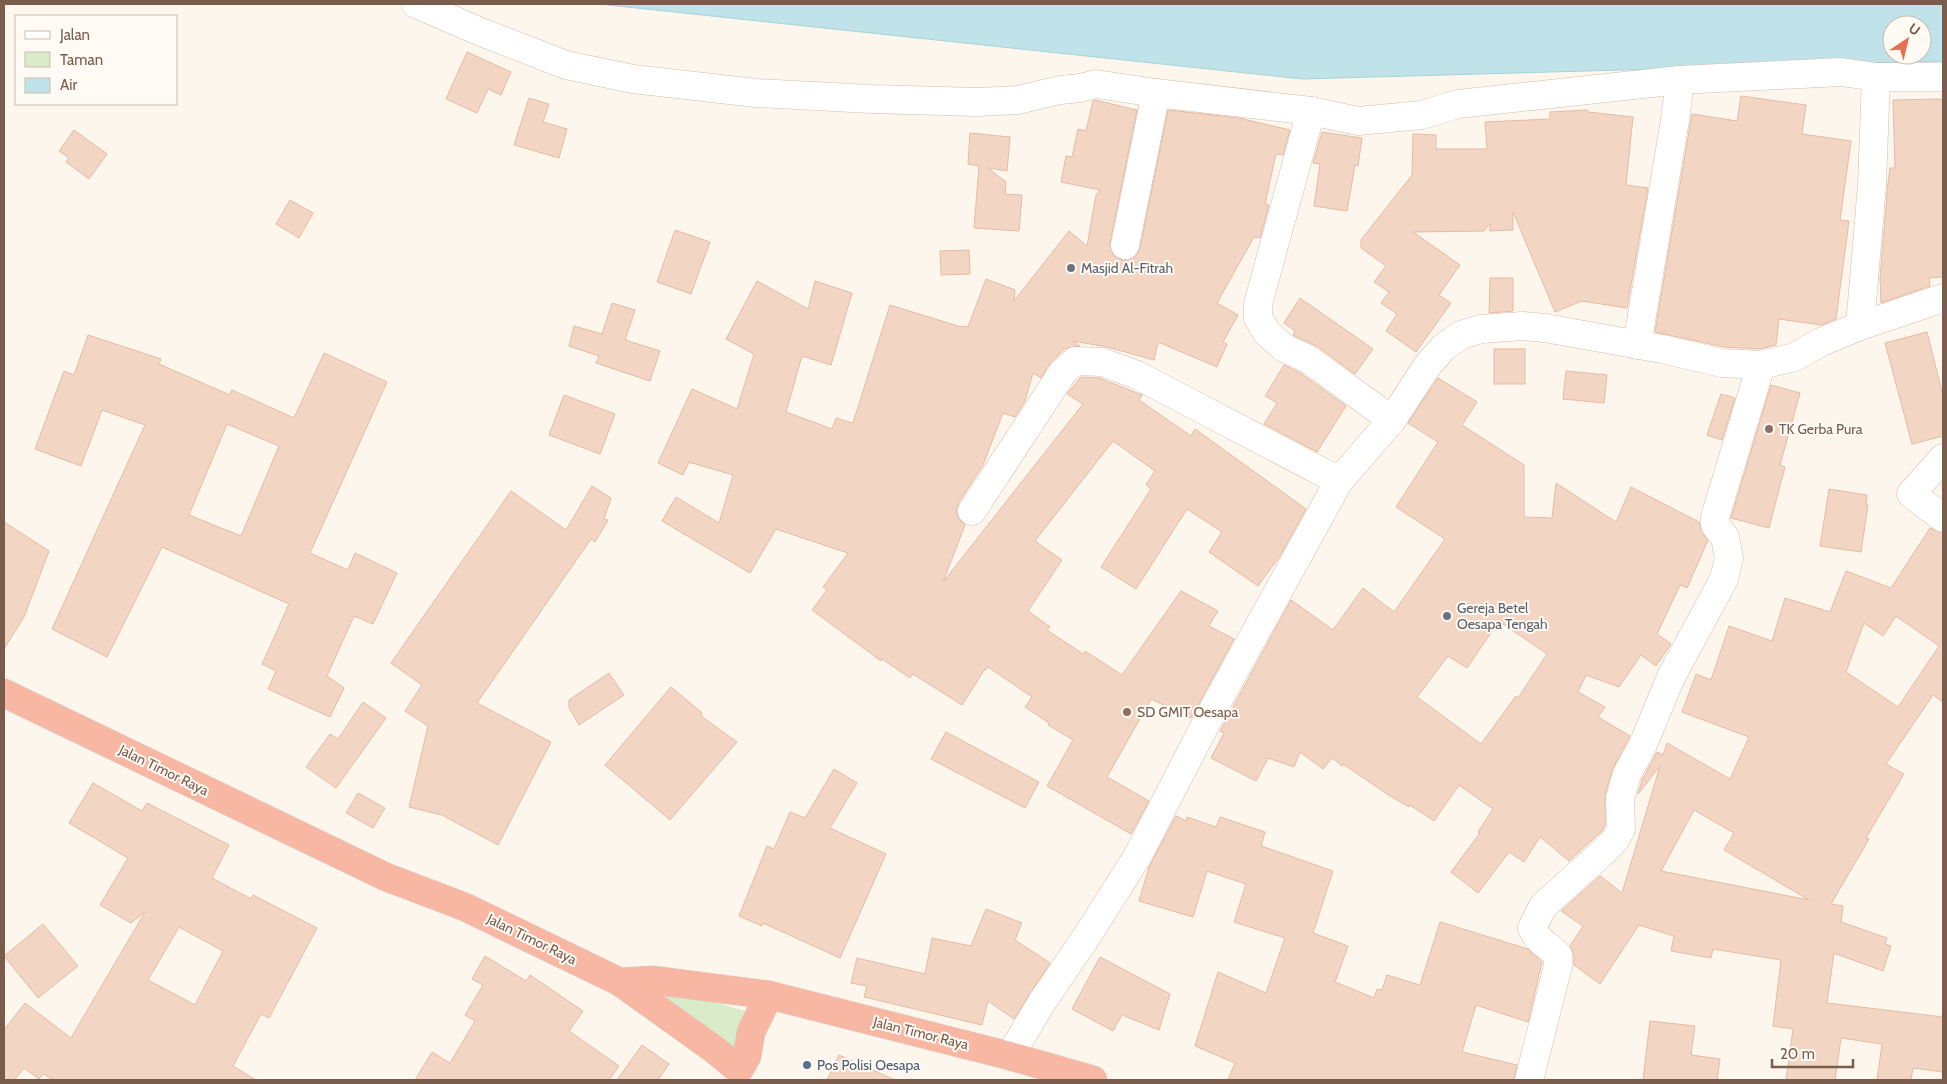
<svg xmlns="http://www.w3.org/2000/svg" width="1947" height="1084" font-family="Cabin,sans-serif">
<style>
.green{fill:#d8ecc9}
.water{fill:#bfe3e8;stroke:#a5d3da;fill-rule:evenodd}
.building{fill:#f3d5c3;stroke:#e6bba3;fill-rule:evenodd}
.lines{fill:none;stroke-linecap:round;stroke-linejoin:round}
.minor-casing{stroke:#d1beb0;stroke-width:29}
.highway-casing{stroke:#dad1cd;stroke-width:29}
.minor{stroke:#fff;stroke-width:28}
.highway{stroke:#f7b7a3;stroke-width:28}
.worship-dot{fill:#6b7280;stroke:#fffaf3;stroke-width:2}
.education-dot{fill:#8d6e63;stroke:#fffaf3;stroke-width:2}
.service-dot{fill:#5c6f8a;stroke:#fffaf3;stroke-width:2}
.labels{text-anchor:middle;dominant-baseline:central;stroke-width:4;stroke-linejoin:round;paint-order:stroke}
.worship-label{font-size:14px;fill:#5b616d;stroke:#fffaf3;text-anchor:start}
.education-label{font-size:14px;fill:#785e54;stroke:#fffaf3;text-anchor:start}
.street-label{font-size:14px;fill:#7a5c4d;stroke:#fffaf3}
.service-label{font-size:14px;fill:#4e5e75;stroke:#fffaf3;text-anchor:start}
</style>
<rect width="100%" height="100%" fill="#fdf6ec"/>
<path class="green" d="M 629,978 L 774,1019 L 748,1064 Z"/>
<path class="water" d="M 599,4 L 1943,4 L 1943,61 L 1302,79 ZM 1892,25 L 1922,25 L 1922,55 L 1892,55 Z"/>
<g class="building">
<path d="M 467,52 L 511,72 L 501,95 L 488,89 L 477,113 L 446,99 Z"/>
<path d="M 1741,96 L 1806,105 L 1802,134 L 1851,141 L 1840,220 L 1849,221 L 1836,319 L 1821,325 L 1779,319 L 1776,345 L 1760,349 L 1724,347 L 1655,332 L 1692,114 L 1737,121 Z"/>
<path d="M 529,98 L 549,104 L 543,122 L 567,129 L 559,158 L 514,145 Z"/>
<path d="M 1943,99 L 1943,277 L 1929,278 L 1930,286 L 1881,303 L 1880,278 L 1888,183 L 1890,168 L 1895,168 L 1893,100 Z"/>
<path d="M 1095,100 L 1137,110 L 1110,242 L 1110,249 L 1114,256 L 1122,260 L 1129,260 L 1136,256 L 1140,248 L 1168,110 L 1239,118 L 1290,130 L 1283,155 L 1276,154 L 1265,204 L 1269,205 L 1260,238 L 1254,237 L 1217,303 L 1238,315 L 1223,342 L 1227,344 L 1217,367 L 1158,342 L 1154,360 L 1107,347 L 1073,341 L 1080,346 L 1064,349 L 1050,363 L 1041,378 L 1033,373 L 1025,401 L 1015,417 L 1003,413 L 983,465 L 959,502 L 956,510 L 958,518 L 965,525 L 943,582 L 1083,404 L 1067,394 L 1081,377 L 1099,378 L 1142,395 L 1139,400 L 1191,436 L 1195,429 L 1306,509 L 1280,556 L 1258,586 L 1209,552 L 1222,532 L 1187,509 L 1136,589 L 1101,567 L 1151,489 L 1146,485 L 1155,471 L 1113,441 L 1035,541 L 1062,560 L 1028,611 L 1050,627 L 1047,630 L 1083,654 L 1085,651 L 1122,675 L 1181,591 L 1218,611 L 1209,626 L 1234,639 L 1191,718 L 1151,699 L 1107,777 L 1149,801 L 1131,834 L 1047,786 L 1073,740 L 1048,725 L 1049,723 L 1025,707 L 1032,697 L 988,667 L 986,670 L 985,669 L 962,705 L 913,674 L 910,678 L 882,659 L 881,661 L 812,610 L 827,590 L 823,587 L 848,553 L 776,529 L 750,573 L 662,521 L 676,497 L 719,523 L 733,475 L 689,462 L 683,475 L 658,463 L 692,389 L 737,409 L 754,354 L 726,339 L 757,281 L 808,309 L 815,281 L 852,293 L 831,365 L 802,356 L 786,412 L 832,429 L 836,418 L 853,423 L 890,305 L 961,327 L 961,326 L 968,327 L 986,279 L 1015,290 L 1014,301 L 1069,231 L 1087,246 L 1096,195 L 1100,190 L 1061,182 L 1066,156 L 1072,157 L 1078,129 L 1086,131 L 1093,101 Z"/>
<path d="M 1587,110 L 1588,112 L 1633,117 L 1626,185 L 1648,188 L 1627,308 L 1582,301 L 1555,312 L 1513,212 L 1513,230 L 1490,231 L 1490,223 L 1484,231 L 1413,232 L 1460,265 L 1439,295 L 1451,303 L 1416,352 L 1386,331 L 1397,314 L 1381,303 L 1389,292 L 1374,282 L 1386,266 L 1361,248 L 1361,240 L 1412,175 L 1413,134 L 1436,135 L 1436,149 L 1487,149 L 1485,122 L 1550,119 L 1550,112 Z"/>
<path d="M 74,130 L 107,154 L 89,179 L 66,162 L 69,158 L 59,151 Z"/>
<path d="M 1322,132 L 1362,138 L 1358,166 L 1355,165 L 1347,211 L 1314,206 L 1320,164 L 1313,163 Z"/>
<path d="M 970,133 L 1010,137 L 1007,171 L 988,168 L 1006,182 L 1005,194 L 1022,195 L 1019,231 L 974,228 L 979,166 L 968,164 Z"/>
<path d="M 290,200 L 313,213 L 299,238 L 276,224 Z"/>
<path d="M 675,230 L 710,242 L 691,294 L 657,282 Z"/>
<path d="M 969,250 L 970,274 L 941,275 L 940,251 Z"/>
<path d="M 1490,278 L 1513,278 L 1513,311 L 1489,313 Z"/>
<path d="M 1300,298 L 1373,349 L 1355,374 L 1317,346 L 1293,335 L 1295,331 L 1284,323 Z"/>
<path d="M 612,303 L 635,310 L 625,340 L 660,351 L 650,381 L 596,363 L 599,356 L 569,346 L 574,326 L 602,334 Z"/>
<path d="M 1927,332 L 1943,396 L 1943,436 L 1912,444 L 1885,343 Z"/>
<path d="M 88,335 L 161,359 L 159,364 L 230,395 L 232,390 L 294,418 L 324,353 L 387,382 L 310,553 L 348,570 L 355,553 L 397,573 L 373,624 L 354,616 L 327,676 L 344,688 L 330,717 L 268,689 L 276,671 L 262,664 L 289,604 L 162,547 L 107,657 L 52,629 L 145,425 L 102,410 L 81,466 L 35,449 L 64,371 L 74,375 ZM 227,424 L 279,446 L 241,536 L 189,515 Z"/>
<rect x="1494" y="349" width="31" height="35"/>
<path d="M 1284,365 L 1300,373 L 1346,406 L 1317,452 L 1264,424 L 1277,403 L 1265,396 Z"/>
<path d="M 1566,371 L 1607,375 L 1604,403 L 1563,399 Z"/>
<path d="M 1438,378 L 1477,402 L 1462,425 L 1524,465 L 1524,517 L 1552,518 L 1556,483 L 1616,522 L 1631,487 L 1699,522 L 1703,534 L 1708,540 L 1687,588 L 1680,585 L 1657,634 L 1671,644 L 1656,666 L 1641,655 L 1619,687 L 1586,675 L 1578,692 L 1605,707 L 1598,717 L 1630,736 L 1612,770 L 1605,795 L 1605,825 L 1602,831 L 1569,861 L 1540,837 L 1524,862 L 1509,852 L 1478,893 L 1451,872 L 1480,833 L 1478,832 L 1493,809 L 1459,785 L 1434,821 L 1410,805 L 1409,807 L 1387,794 L 1343,764 L 1342,766 L 1332,758 L 1323,769 L 1300,752 L 1294,767 L 1268,758 L 1256,781 L 1211,758 L 1224,733 L 1220,731 L 1291,600 L 1333,630 L 1363,588 L 1394,612 L 1445,539 L 1396,507 L 1438,442 L 1408,423 ZM 1499,621 L 1547,654 L 1518,698 L 1516,696 L 1481,744 L 1417,697 L 1448,656 L 1467,668 Z"/>
<path d="M 1771,385 L 1800,393 L 1780,465 L 1785,467 L 1769,528 L 1731,518 Z"/>
<path d="M 1721,394 L 1735,398 L 1722,440 L 1707,435 Z"/>
<path d="M 564,395 L 615,414 L 600,454 L 549,435 Z"/>
<path d="M 592,486 L 611,498 L 604,519 L 608,520 L 595,542 L 591,539 L 477,703 L 551,742 L 498,845 L 442,815 L 409,807 L 428,726 L 405,711 L 422,685 L 391,663 L 511,491 L 566,530 Z"/>
<path d="M 1829,489 L 1867,495 L 1866,505 L 1868,505 L 1861,552 L 1820,546 Z"/>
<path d="M 4,522 L 49,551 L 24,617 L 4,649 Z"/>
<path d="M 1930,528 L 1943,533 L 1943,702 L 1933,695 L 1886,764 L 1904,774 L 1866,838 L 1869,839 L 1831,904 L 1843,906 L 1841,922 L 1887,938 L 1885,944 L 1891,946 L 1883,971 L 1834,953 L 1827,1003 L 1943,1017 L 1943,1072 L 1913,1068 L 1911,1080 L 1877,1080 L 1882,1044 L 1841,1038 L 1835,1080 L 1786,1080 L 1793,1029 L 1773,1026 L 1781,960 L 1713,949 L 1711,958 L 1671,951 L 1674,936 L 1639,925 L 1600,984 L 1574,965 L 1574,955 L 1570,946 L 1583,926 L 1561,911 L 1600,876 L 1622,893 L 1660,766 L 1638,794 L 1642,780 L 1657,752 L 1663,755 L 1667,743 L 1730,779 L 1749,737 L 1682,712 L 1696,674 L 1711,680 L 1729,626 L 1772,641 L 1785,598 L 1830,612 L 1846,571 L 1891,588 ZM 1896,616 L 1939,646 L 1898,707 L 1846,672 L 1864,623 L 1883,636 ZM 1694,810 L 1734,833 L 1724,850 L 1809,900 L 1661,871 Z"/>
<path d="M 609,673 L 624,695 L 579,725 L 569,708 L 569,700 Z"/>
<path d="M 671,687 L 702,713 L 701,716 L 737,742 L 670,820 L 605,765 Z"/>
<path d="M 363,702 L 386,718 L 336,788 L 306,767 L 330,734 L 338,739 Z"/>
<path d="M 946,732 L 1039,782 L 1025,808 L 931,759 Z"/>
<path d="M 834,769 L 857,783 L 830,828 L 886,854 L 840,958 L 763,923 L 762,926 L 739,916 L 767,846 L 774,849 L 790,812 L 805,818 Z"/>
<path d="M 93,783 L 142,811 L 147,803 L 229,845 L 212,878 L 251,899 L 253,895 L 317,928 L 269,1018 L 261,1014 L 233,1066 L 256,1080 L 54,1080 L 43,1074 L 39,1079 L 24,1068 L 14,1080 L 4,1080 L 4,1030 L 25,1003 L 71,1038 L 145,912 L 131,923 L 100,905 L 128,858 L 69,823 ZM 179,927 L 223,951 L 195,1005 L 148,980 Z"/>
<path d="M 358,793 L 385,808 L 373,828 L 346,813 Z"/>
<path d="M 1176,816 L 1186,821 L 1187,817 L 1216,827 L 1220,817 L 1265,832 L 1261,846 L 1333,871 L 1313,933 L 1348,946 L 1335,982 L 1374,998 L 1377,989 L 1382,990 L 1387,975 L 1420,985 L 1440,922 L 1528,949 L 1542,962 L 1528,1022 L 1476,1005 L 1462,1052 L 1517,1065 L 1514,1080 L 1228,1080 L 1235,1063 L 1195,1046 L 1218,972 L 1266,993 L 1285,938 L 1234,922 L 1246,884 L 1207,871 L 1193,917 L 1139,901 L 1149,867 Z"/>
<path d="M 986,909 L 1022,923 L 1015,940 L 1050,963 L 1014,1019 L 988,1001 L 982,1025 L 864,997 L 867,986 L 851,983 L 857,958 L 925,974 L 932,938 L 971,946 Z"/>
<path d="M 43,924 L 78,966 L 38,998 L 4,956 Z"/>
<path d="M 485,956 L 526,981 L 530,975 L 583,1011 L 569,1031 L 619,1066 L 609,1080 L 415,1080 L 432,1052 L 450,1063 L 475,1021 L 465,1015 L 483,985 L 472,979 Z"/>
<path d="M 1100,957 L 1170,994 L 1159,1030 L 1122,1015 L 1113,1031 L 1072,1009 Z"/>
<path d="M 1650,1021 L 1695,1026 L 1691,1055 L 1720,1059 L 1717,1080 L 1643,1080 Z"/>
<path d="M 642,1045 L 669,1064 L 658,1080 L 617,1080 Z"/>
<path d="M 839,1055 L 895,1080 L 827,1080 Z"/>
</g>
<g class="lines">
<g class="minor-casing">
<g id="minor">
<path d="M 416,4 L 481,32 L 566,65 L 633,79 L 756,93 L 871,99 L 978,102 L 1018,100 L 1060,90 L 1080,88 L 1096,84 L 1156,93 L 1311,111 L 1358,121 L 1422,115 L 1458,104 L 1680,80 L 1841,72 L 1876,77 L 1943,77"/>
<path d="M 1311,111 L 1258,304 L 1258,318 L 1267,333 L 1284,348 L 1308,359 L 1392,420"/>
<path d="M 1125,245 L 1156,93"/>
<path d="M 1860,326 L 1872,185 L 1876,77"/>
<path d="M 1637,345 L 1675,120 L 1680,80"/>
<path d="M 1943,458 L 1911,494 L 1943,518"/>
<path d="M 972,511 L 1063,372 L 1075,361 L 1102,362 L 1137,375 L 1339,481"/>
<path d="M 1010,1056 L 1042,1002 L 1087,936 L 1137,857 L 1215,706 L 1339,481 L 1392,420 L 1427,366 L 1444,347 L 1461,335 L 1481,329 L 1522,326 L 1545,328 L 1662,349 L 1722,363 L 1761,365 L 1795,357 L 1821,342 L 1860,326 L 1943,298"/>
<path d="M 1529,1080 L 1558,966 L 1558,955 C 1546,943 1540,944 1532,928 L 1543,906 L 1602,853 L 1615,840 L 1621,829 L 1620,799 L 1627,774 L 1642,747 L 1671,677 L 1724,579 L 1729,558 L 1725,537 L 1715,525 L 1715,517 L 1761,365"/>
</g>
</g>
<g class="highway-casing">
<g id="highway">
<path d="M 4,693 L 386,877 L 465,907 L 620,982 L 652,980 L 769,995 L 1010,1056 L 1093,1080"/>
<path d="M 620,982 L 715,1050 L 739,1070 L 747,1056 L 751,1032 L 769,995"/>
</g>
</g>
<use href="#minor" class="minor"/>
<use href="#highway" class="highway"/>
</g>
<g class="worship-dot">
<circle cx="1071" cy="268" r="5"/>
<circle cx="1447" cy="616" r="5"/>
</g>
<g class="education-dot">
<circle cx="1769" cy="429" r="5"/>
<circle cx="1127" cy="712" r="5"/>
</g>
<circle class="service-dot" cx="807" cy="1065" r="5"/>
<g class="labels">
<g class="worship-label">
<text x="1081" y="268">Masjid Al-Fitrah</text>
<text x="1457" y="608">Gereja Betel<tspan x="1457" dy="16">Oesapa Tengah</tspan></text>
</g>
<g class="education-label">
<text x="1779" y="429">TK Gerba Pura</text>
<text x="1137" y="712">SD GMIT Oesapa</text>
</g>
<g class="street-label">
<text transform="translate(164 770) rotate(26)">Jalan Timor Raya</text>
<text transform="translate(532 939) rotate(26)">Jalan Timor Raya</text>
<text transform="translate(921 1033) rotate(14)">Jalan Timor Raya</text>
</g>
<g class="service-label">
<text x="817" y="1065">Pos Polisi Oesapa</text>
</g>
</g>
<rect width="1947" height="1084" fill="none" stroke="#7a5c4d" stroke-width="10"/>
<rect x="15" y="15" width="162" height="90" fill="#fffaf3" stroke="#cabbb1"/>
<rect x="25" y="31" width="25" height="8" fill="#ffffff" stroke="#cabbb1"/>
<text x="60" y="40" font-size="15" fill="#7a5c4d">Jalan</text>
<rect x="25" y="52" width="25" height="15" fill="#d8ecc9" stroke="#cabbb1"/>
<text x="60" y="65" font-size="15" fill="#7a5c4d">Taman</text>
<rect x="25" y="78" width="25" height="15" fill="#bfe3e8" stroke="#cabbb1"/>
<text x="60" y="90" font-size="15" fill="#7a5c4d">Air</text>
<g transform="translate(1907 40) rotate(35)"><circle r="24" fill="#fffaf3" stroke="#cabbb1"/>
<path d="M0-4L9 19L0 12L-9 19Z" fill="#e76f51"/>
<text y="-8" font-size="14" font-weight="bold" text-anchor="middle" fill="#7a5c4d">U</text>
</g>
<path d="M1772 1059v8h81v-8" fill="none" stroke="#7a5c4d" stroke-width="2.5"/>
<text x="1780" y="1059" font-size="15" fill="#7a5c4d" stroke="#fffaf3" stroke-width="4" paint-order="stroke">20 m</text>
</svg>
